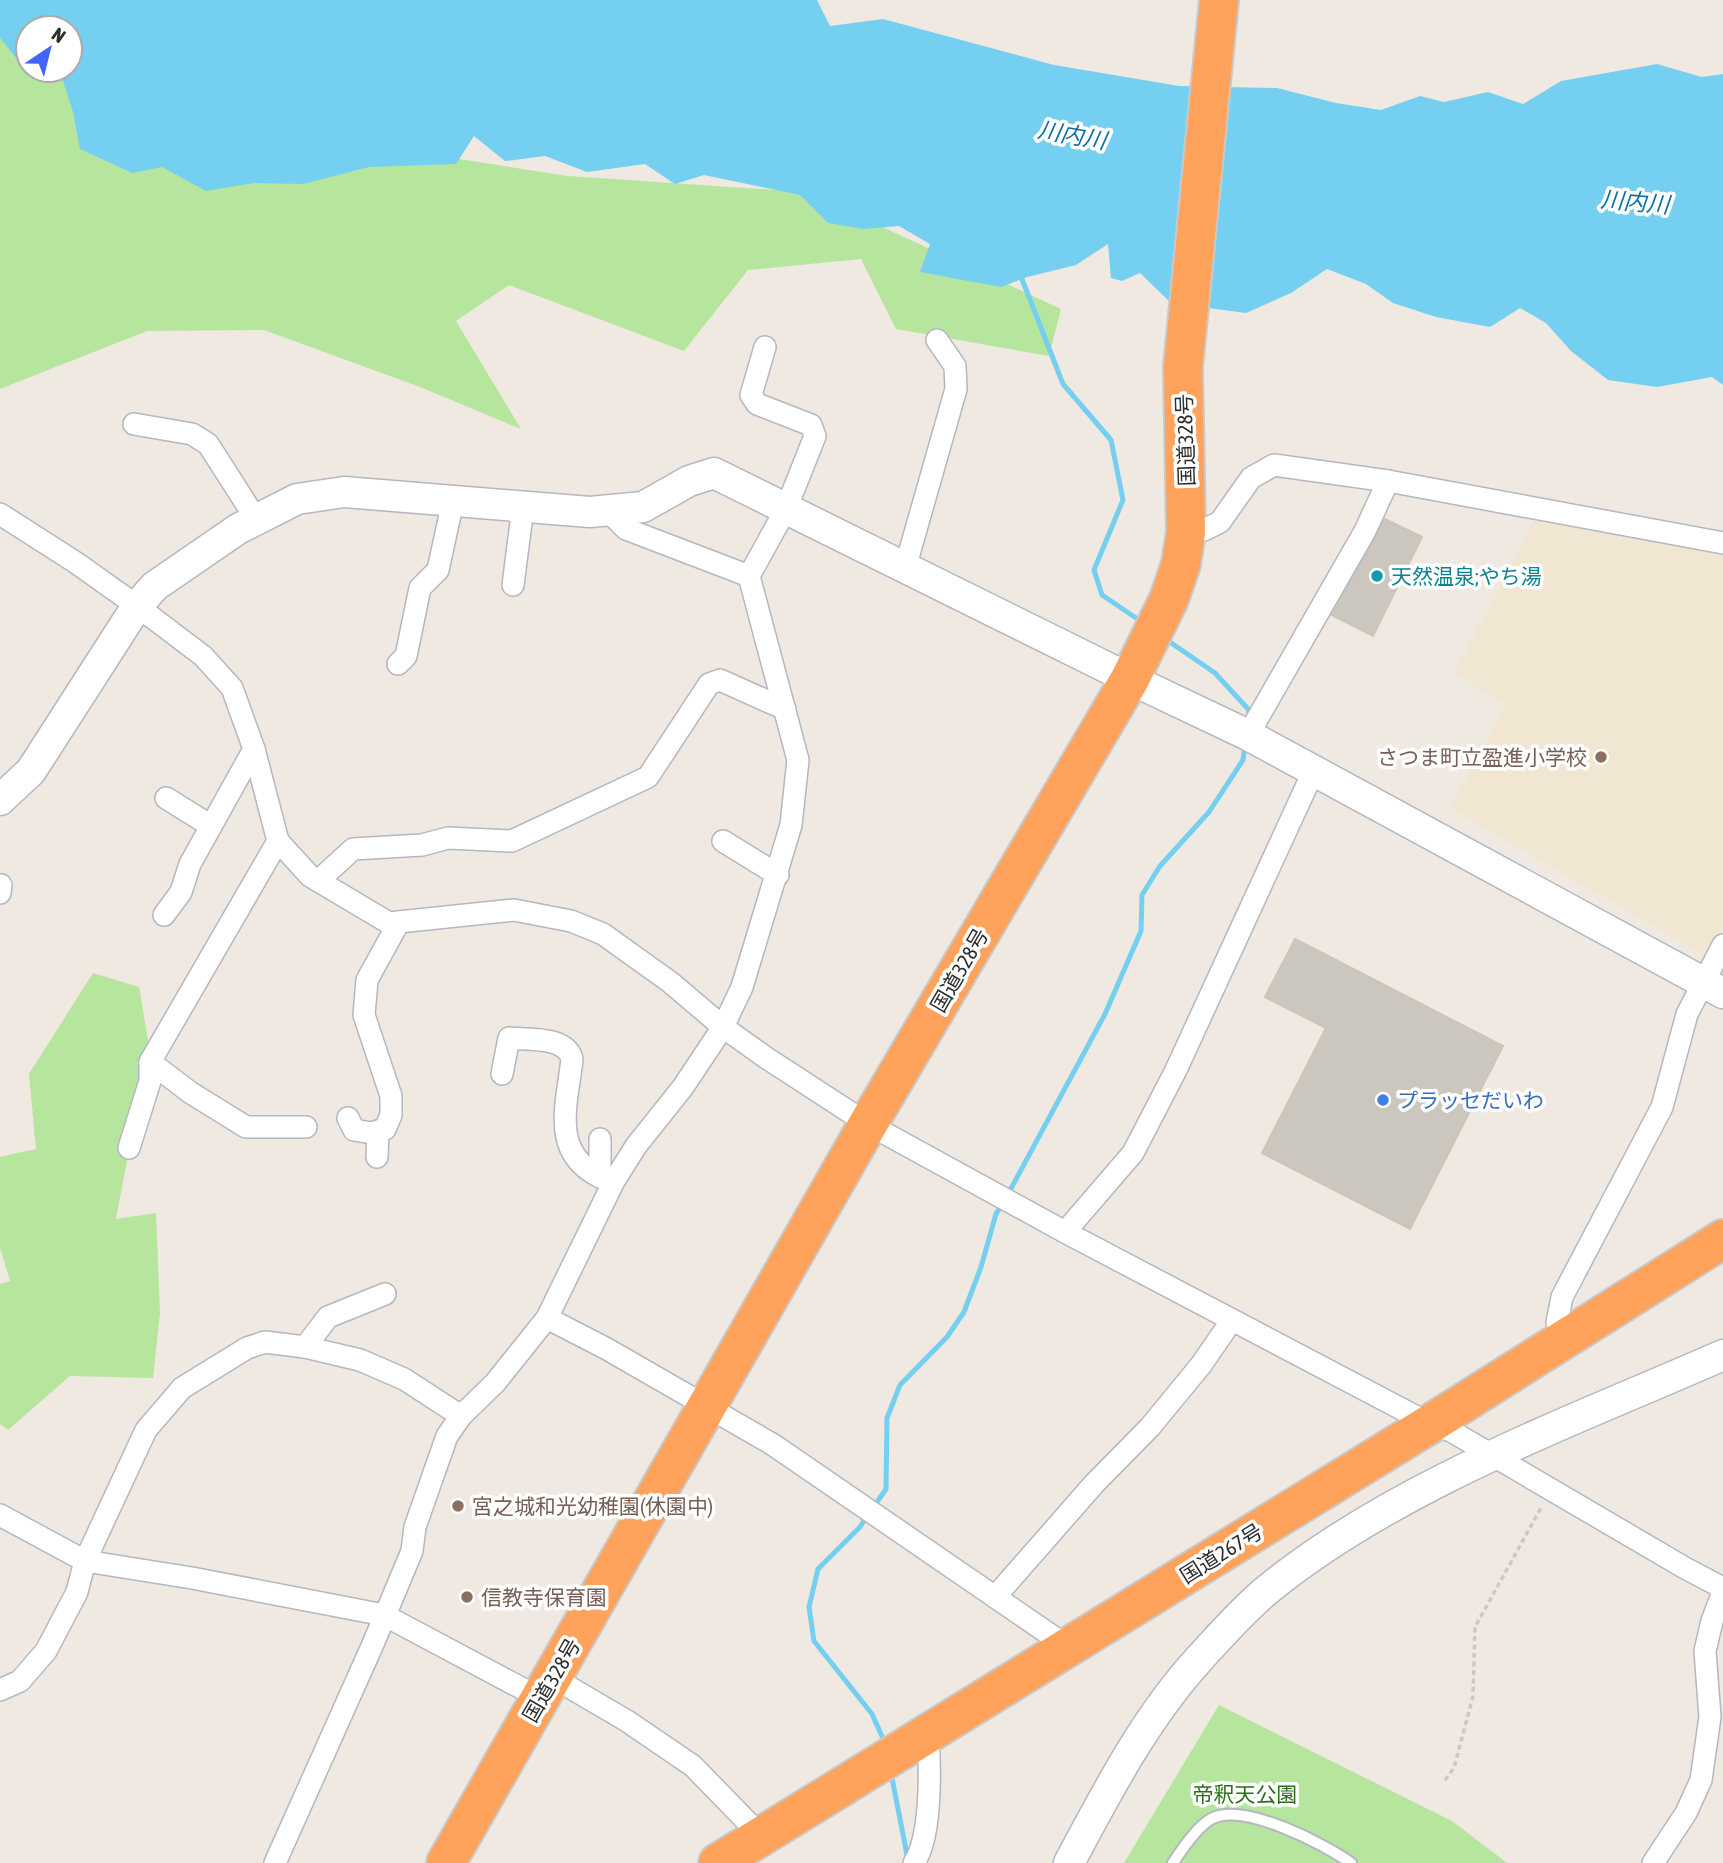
<svg xmlns="http://www.w3.org/2000/svg" width="1723" height="1863" font-family="'Asap Condensed','Noto Sans JP',sans-serif">
<style>
.education{fill:#f0e6d1}
.green{fill:#b6e59e}
.water{fill:#75cff0;fill-rule:evenodd}
.lines{fill:none;stroke-linecap:round;stroke-linejoin:round}
.stream{stroke:#75cff0;stroke-width:5}
.building{fill:#cbc7bf;stroke:#cbc5ba;stroke-width:2}
.lane-casing{stroke:#b4b7c1;stroke-width:14}
.street-casing{stroke:#b4b7c1;stroke-width:24}
.secondary-casing{stroke:#b4b7c1;stroke-width:33}
.highway-casing{stroke:#c9c9c9;stroke-width:42}
.path{stroke:#c9c9c9;stroke-width:3.5;stroke-dasharray:5 3.5;stroke-linecap:butt}
.lane{stroke:#fff;stroke-width:10}
.street{stroke:#fff;stroke-width:21}
.secondary{stroke:#fff;stroke-width:30}
.highway{stroke:#ffa35c;stroke-width:38}
.culture-dot{fill:#0f9aa8;stroke:#fff;stroke-width:2.5}
.education-dot{fill:#8d6e63;stroke:#fff;stroke-width:2.5}
.shop-dot{fill:#3f7fe0;stroke:#fff;stroke-width:2.5}
.labels{text-anchor:middle;dominant-baseline:central;stroke-width:7;stroke-linejoin:round;paint-order:stroke}
.street-label{font-size:21px;fill:#2e2e2e;stroke:#fff}
.culture-label{font-size:21px;fill:#0d838f;stroke:#fff;text-anchor:start}
.education-label{font-size:21px;fill:#785e54;stroke:#fff;text-anchor:start}
.shop-label{font-size:21px;fill:#366cbe;stroke:#fff;text-anchor:start}
.park-label{font-size:21px;fill:#2c6e1b;stroke:#fff}
.water-label{font-size:23px;font-style:italic;fill:#0d6fa3;stroke:#fff}
</style>
<rect width="100%" height="100%" fill="#efe9e1"/>
<path class="education" d="M 1544,501 L 1723,533 L 1723,926 L 1702,954 L 1451,809 L 1505,705 L 1455,673 Z"/>
<g class="green">
<path d="M 0,1 L 28,28 L 28,70 L 70,70 L 312,136 L 568,176 L 806,192 L 1061,309 L 1049,356 L 896,329 L 861,259 L 748,270 L 684,351 L 509,285 L 456,321 L 521,429 L 420,387 L 264,330 L 147,331 L 0,389 Z"/>
<path d="M 93,973 L 139,987 L 154,1075 L 131,1139 L 116,1219 L 156,1213 L 160,1313 L 153,1378 L 70,1376 L 8,1430 L 0,1424 L 0,1284 L 10,1281 L 0,1248 L 0,1157 L 36,1149 L 29,1074 Z"/>
<path d="M 1219,1705 L 1452,1821 L 1507,1863 L 1124,1863 Z"/>
</g>
<path class="water" d="M 0,0 L 817,0 L 830,26 L 883,19 L 1054,65 L 1179,86 L 1277,88 L 1336,103 L 1381,110 L 1420,96 L 1444,102 L 1488,92 L 1523,104 L 1561,81 L 1657,64 L 1702,77 L 1723,74 L 1723,385 L 1712,377 L 1657,387 L 1608,380 L 1571,351 L 1546,323 L 1520,308 L 1490,327 L 1436,317 L 1393,303 L 1366,284 L 1327,269 L 1291,293 L 1246,313 L 1171,303 L 1140,273 L 1122,281 L 1111,278 L 1108,244 L 1076,265 L 1027,277 L 1001,287 L 920,272 L 930,244 L 899,226 L 864,229 L 828,223 L 800,195 L 704,175 L 675,184 L 645,164 L 587,172 L 545,156 L 505,161 L 474,136 L 456,164 L 369,167 L 303,184 L 254,183 L 206,191 L 162,167 L 132,173 L 80,149 L 73,112 L 60,72 L 30,75 L 0,38 ZM 28,28 L 70,28 L 70,70 L 28,70 Z"/>
<g class="lines">
<g class="stream">
<path d="M 1020,274 L 1063,384 L 1111,440 L 1123,500 L 1094,570 L 1102,595 L 1142,622"/>
<path d="M 1164,638 L 1215,673 L 1249,710 L 1248,718"/>
<path d="M 1008,1194 L 1105,1014 L 1141,931 L 1142,895 L 1160,866 L 1209,812 L 1243,760 L 1245,745"/>
<path d="M 873,1508 L 886,1489 L 887,1418 L 900,1385 L 947,1337 L 964,1312 L 981,1267 L 996,1214 L 1003,1202"/>
<path d="M 867,1516 L 860,1527 L 818,1569 L 809,1607 L 814,1641 L 872,1714 L 885,1743"/>
<path d="M 891,1773 L 908,1860"/>
</g>
</g>
<g class="building">
<path d="M 1385,519 L 1422,537 L 1373,636 L 1332,615 Z"/>
<path d="M 1295,939 L 1503,1046 L 1410,1229 L 1262,1153 L 1326,1028 L 1265,997 Z"/>
</g>
<g class="lines">
<g class="lane-casing">
<path id="lane" d="M 1173,1863 C 1182,1849 1198,1825 1213,1818 C 1246,1803 1324,1844 1351,1863"/>
</g>
<g class="street-casing">
<g id="street">
<path d="M 134,424 L 192,434 L 208,444 L 256,519"/>
<path d="M 607,510 L 626,529 L 749,576"/>
<path d="M 0,514 L 75,562 L 137,606 L 203,656 L 232,688 L 254,749 L 278,841 L 310,876 L 389,923 L 514,910 L 571,921 L 603,934 L 670,982 L 723,1027 L 765,1057 L 868,1124 L 1065,1232 L 1430,1424 L 1451,1431 L 1685,1568 L 1723,1588"/>
<path d="M 1186,532 L 1204,530 L 1220,522 L 1251,478 L 1274,465 L 1388,481 L 1723,543"/>
<path d="M 905,568 L 956,389 L 955,366 L 937,340"/>
<path d="M 513,585 L 523,507"/>
<path d="M 398,664 L 406,656 L 420,588 L 438,570 L 453,501"/>
<path d="M 1248,735 L 1365,531 L 1388,481"/>
<path d="M 166,798 L 211,826"/>
<path d="M 723,841 L 778,875"/>
<path d="M 318,881 L 353,849 L 422,845 L 448,838 L 512,841 L 648,777 L 709,684 L 720,680 L 785,709"/>
<path d="M 0,893 L 1,885"/>
<path d="M 164,915 L 181,892 L 190,864 L 254,749"/>
<path d="M 150,1062 L 191,1093 L 246,1127 L 306,1127"/>
<path d="M 502,1074 L 509,1038 C 529,1040 566,1036 572,1059 C 567,1105 550,1152 600,1177"/>
<path d="M 348,1118 L 354,1130 L 372,1133 L 385,1129 L 391,1115 L 391,1096 L 364,1015 L 367,980 L 399,922"/>
<path d="M 600,1139 L 600,1177 L 612,1180"/>
<path d="M 129,1148 L 150,1081 L 150,1062 L 278,841"/>
<path d="M 377,1157 L 378,1131"/>
<path d="M 1065,1232 L 1133,1153 L 1176,1070 L 1314,770"/>
<path d="M 547,1318 L 607,1349 L 772,1444 L 1068,1647"/>
<path d="M 1563,1339 L 1557,1322 L 1562,1297 L 1662,1107 L 1687,1014 L 1723,945"/>
<path d="M 305,1347 L 328,1317 L 385,1294"/>
<path d="M 0,1515 L 85,1561 L 192,1578 L 384,1615 L 540,1698"/>
<path d="M 995,1597 L 1094,1484 L 1150,1427 L 1201,1365 L 1232,1320"/>
<path d="M 552,1677 L 627,1721 L 693,1766 L 761,1836"/>
<path d="M 0,1690 L 20,1681 L 46,1651 L 77,1592 L 85,1561 L 146,1430 L 182,1388 L 247,1348 L 265,1342 L 305,1347 L 360,1360 L 404,1379 L 461,1416"/>
<path d="M 275,1863 L 373,1644 L 412,1551 L 415,1527 L 447,1436 L 461,1416 L 495,1383 L 547,1318 L 614,1181 L 636,1146 L 683,1087 L 723,1027 L 742,987 L 791,825 L 798,760 L 749,576 L 786,509 L 815,436 L 811,425 L 757,404 L 751,395 L 765,347"/>
<path d="M 914,1863 C 932,1836 930,1767 928,1734"/>
<path d="M 1653,1863 L 1686,1813 L 1701,1780 L 1710,1717 L 1705,1651 L 1712,1621 L 1723,1592"/>
</g>
</g>
<g class="secondary-casing">
<g id="secondary">
<path d="M 0,800 L 31,771 L 137,606 L 155,586 L 238,529 L 297,499 L 344,492 L 590,512 L 643,507 L 689,481 L 714,473 L 1130,679 L 1248,735 L 1723,993"/>
<path d="M 1069,1863 C 1107,1792 1145,1718 1200,1658 C 1221,1635 1243,1610 1267,1590 C 1396,1485 1571,1422 1723,1355"/>
</g>
</g>
<g class="highway-casing">
<g id="highway">
<path d="M 446,1863 L 868,1124 L 1130,679 L 1169,599 L 1181,564 L 1186,532 L 1183,367 L 1219,0"/>
<path d="M 718,1863 L 1430,1424 L 1723,1239"/>
</g>
</g>
<path class="path" d="M 1445,1780 L 1454,1768 L 1473,1696 L 1475,1627 L 1542,1506"/>
<use href="#lane" class="lane"/>
<use href="#street" class="street"/>
<use href="#secondary" class="secondary"/>
<use href="#highway" class="highway"/>
</g>
<circle class="culture-dot" cx="1377" cy="576" r="7"/>
<g class="education-dot">
<circle cx="1601" cy="757" r="7"/>
<circle cx="458" cy="1506" r="7"/>
<circle cx="467" cy="1597" r="7"/>
</g>
<circle class="shop-dot" cx="1383" cy="1100" r="7"/>
<g class="labels">
<g class="street-label">
<text transform="translate(1185 440) rotate(-92)">国道328号</text>
<text transform="translate(959 970) rotate(-60)">国道328号</text>
<text transform="translate(1221 1553) rotate(-32)">国道267号</text>
<text transform="translate(551 1680) rotate(-60)">国道328号</text>
</g>
<g class="culture-label">
<text x="1391" y="576">天然温泉;やち湯</text>
</g>
<g class="education-label">
<text x="1587" y="757" text-anchor="end">さつま町立盈進小学校</text>
<text x="472" y="1506">宮之城和光幼稚園(休園中)</text>
<text x="481" y="1597">信教寺保育園</text>
</g>
<g class="shop-label">
<text x="1397" y="1100">プラッセだいわ</text>
</g>
<g class="park-label">
<text x="1245" y="1794">帝釈天公園</text>
</g>
<g class="water-label">
<text transform="translate(1072 135) rotate(10)">川内川</text>
<text transform="translate(1635 202) rotate(5)">川内川</text>
</g>
</g>
<g transform="translate(49 49) rotate(35)"><circle r="33" fill="#ffffff" stroke="#ababab" stroke-width="2"/>
<path d="M0-5L12 26L0 18L-12 26Z" fill="#4264fb"/>
<text y="-10" font-size="19" font-weight="bold" text-anchor="middle" fill="#2e2e2e">N</text>
</g>
</svg>
